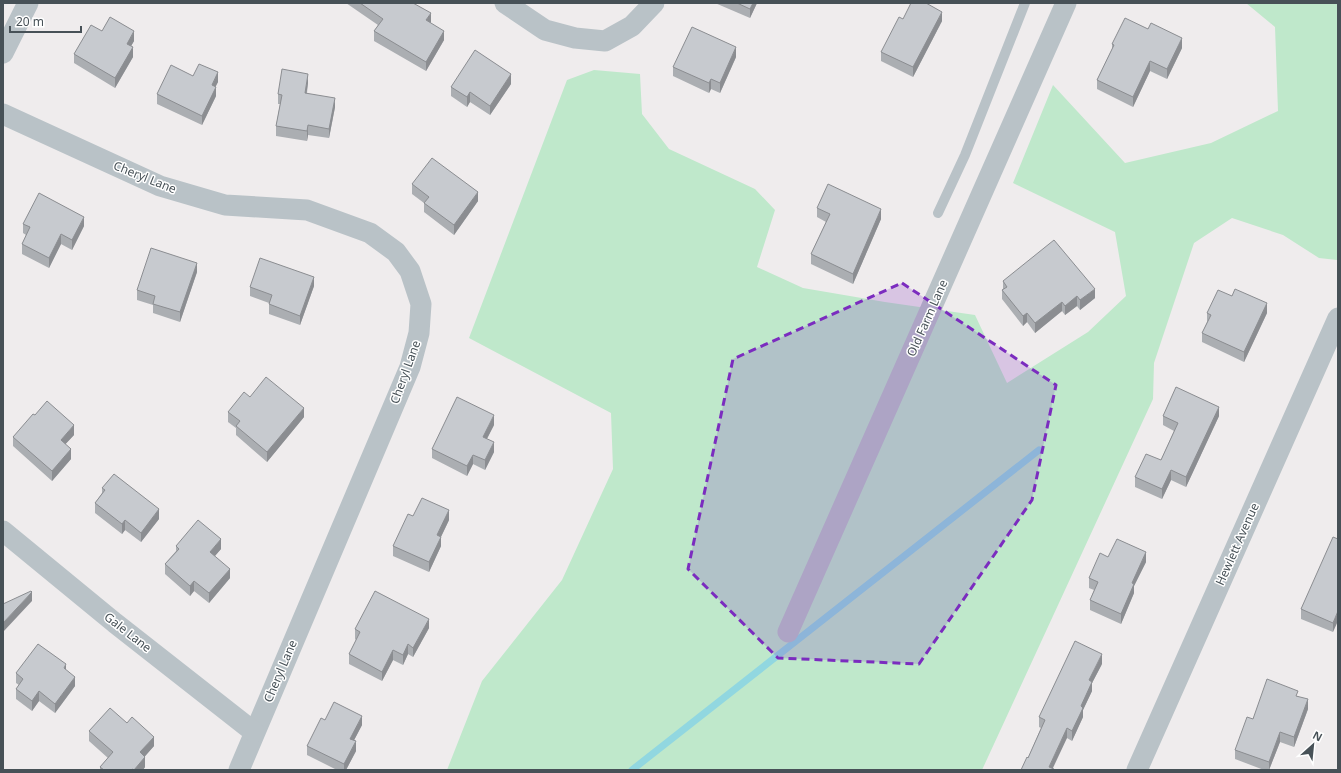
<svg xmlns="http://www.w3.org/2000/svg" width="1341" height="773" font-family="'Noto Sans',sans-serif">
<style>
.green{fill:#bfe8cb}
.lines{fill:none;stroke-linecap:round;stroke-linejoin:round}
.stream{stroke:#91d7e0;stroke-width:7}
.lane{stroke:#b9c2c7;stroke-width:10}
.street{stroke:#b9c2c7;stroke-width:21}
.wall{fill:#abaeb2}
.shaded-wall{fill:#8b8d91}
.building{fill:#c7cacf;stroke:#8b8d91}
.marked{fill:#7b2cbf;fill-opacity:0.2;stroke:#7b2cbf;stroke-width:3;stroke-dasharray:8 5;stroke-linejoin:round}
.labels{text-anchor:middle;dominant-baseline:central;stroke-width:3;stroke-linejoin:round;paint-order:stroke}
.street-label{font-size:12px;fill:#475157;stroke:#fff}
</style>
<rect width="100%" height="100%" fill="#efeced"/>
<path class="green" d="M 1246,3 L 1338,3 L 1338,257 L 1337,260 L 1319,258 L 1283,235 L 1232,218 L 1194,243 L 1154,363 L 1153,399 L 982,770 L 447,770 L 482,681 L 562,580 L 613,469 L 611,413 L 469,338 L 567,80 L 594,70 L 640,74 L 642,114 L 669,149 L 755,189 L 775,210 L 757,267 L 803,288 L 885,302 L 975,315 L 1007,383 L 1088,332 L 1126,296 L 1115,232 L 1013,183 L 1053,85 L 1125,163 L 1211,143 L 1278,111 L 1275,27 Z"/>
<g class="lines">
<path class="stream" d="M 632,770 L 1039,450"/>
<path class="lane" d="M 938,213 L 965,155 L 1025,3"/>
<g class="street">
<path d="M 505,3 L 545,30 L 575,38 L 605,41 L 632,26 L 654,3"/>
<path d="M 3,53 L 28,3"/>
<path d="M 3,114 L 160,186 L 225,205 L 307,210 L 370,233 L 396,252 L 410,271 L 421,304 L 419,333 L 410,367 L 239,770"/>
<path d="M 3,531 L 115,623 L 254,732"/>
<path d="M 788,632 L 1066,3"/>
<path d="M 1137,770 L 1338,318"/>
</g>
</g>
<g class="wall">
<path d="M 346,3 L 413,3 L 431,23 L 444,40 L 426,71 L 374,41 L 374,31 L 378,25 Z"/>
<path d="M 715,3 L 757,3 L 750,18 Z"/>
<path d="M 903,19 L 942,21 L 913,77 L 881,61 L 881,52 Z"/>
<path d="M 1148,29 L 1182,48 L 1167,79 L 1150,71 L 1133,107 L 1097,89 L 1097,80 L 1112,49 L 1112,44 Z"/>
<path d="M 102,31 L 134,41 L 131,46 L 133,57 L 115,88 L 74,63 L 74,54 Z"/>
<path d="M 736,57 L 720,93 L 711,89 L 709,93 L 673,76 L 673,67 Z"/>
<path d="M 193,76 L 218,82 L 215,86 L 216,96 L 202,125 L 157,104 L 157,94 Z"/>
<path d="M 308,83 L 307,93 L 335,107 L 329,138 L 308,135 L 307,141 L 276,136 L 276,126 L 280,104 L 278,104 L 278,94 Z"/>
<path d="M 511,84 L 490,115 L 470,102 L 467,107 L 451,96 L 451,87 Z"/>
<path d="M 412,184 L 478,201 L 454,235 L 424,212 L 424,203 L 412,194 Z"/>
<path d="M 817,208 L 881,219 L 853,284 L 811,264 L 811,254 L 826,222 L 817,217 Z"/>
<path d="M 23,224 L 84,226 L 72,250 L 61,244 L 49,268 L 22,254 L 22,244 L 26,235 L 23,233 Z"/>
<path d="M 197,272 L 180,322 L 153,313 L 153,305 L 137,300 L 137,290 Z"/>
<path d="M 1003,281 L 1095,298 L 1080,310 L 1077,306 L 1065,315 L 1062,311 L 1035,333 L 1027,322 L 1023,326 L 1002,299 L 1002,290 L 1003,289 Z"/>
<path d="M 314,286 L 300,325 L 269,314 L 269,303 L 250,296 L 250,287 Z"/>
<path d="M 1232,296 L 1267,313 L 1244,362 L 1202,342 L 1202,333 L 1207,322 L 1207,313 Z"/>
<path d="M 250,397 L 304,417 L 267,462 L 236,435 L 236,428 L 228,422 L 228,412 Z"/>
<path d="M 35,415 L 74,435 L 65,444 L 71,459 L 52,481 L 13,446 L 13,437 Z"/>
<path d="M 1163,416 L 1219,416 L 1186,487 L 1171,480 L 1162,499 L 1135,487 L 1135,477 L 1161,460 L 1174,431 L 1163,425 Z"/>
<path d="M 494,425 L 487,439 L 494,452 L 485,470 L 473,464 L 467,476 L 432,458 L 432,449 Z"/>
<path d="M 102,488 L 159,519 L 141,542 L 125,530 L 122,534 L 95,513 L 95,503 L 102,493 Z"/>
<path d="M 413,516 L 449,520 L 441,537 L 441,546 L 429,572 L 393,556 L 393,546 Z"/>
<path d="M 1338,539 L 1333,632 L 1301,619 L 1301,609 Z"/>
<path d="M 176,546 L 221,549 L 214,556 L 230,578 L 209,603 L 194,591 L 190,596 L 165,574 L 165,564 L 176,551 Z"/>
<path d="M 1108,557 L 1146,562 L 1134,586 L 1134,593 L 1121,624 L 1090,610 L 1090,600 L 1094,590 L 1089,588 L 1089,578 Z"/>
<path d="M 429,628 L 413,657 L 408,654 L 403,665 L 393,660 L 382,681 L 349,664 L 349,654 L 356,640 L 355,639 L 355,629 Z"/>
<path d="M 1102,664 L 1092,683 L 1092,691 L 1083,710 L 1083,717 L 1072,741 L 1067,738 L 1028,758 L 1041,728 L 1039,727 L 1039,717 Z"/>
<path d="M 66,670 L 75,686 L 55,713 L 39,701 L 32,711 L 16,699 L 16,689 L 19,685 L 16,683 L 16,673 Z"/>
<path d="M 1298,696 L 1308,709 L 1294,747 L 1280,742 L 1269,770 L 1264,770 L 1235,759 L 1235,750 L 1253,719 Z"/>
<path d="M 325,720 L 362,725 L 354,740 L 356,751 L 346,770 L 337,770 L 307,755 L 307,746 Z"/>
<path d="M 89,731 L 154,746 L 144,757 L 145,767 L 143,770 L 100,770 L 100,767 L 108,758 L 89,741 Z"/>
</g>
<g class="shaded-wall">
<path d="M 753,3 L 757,3 L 750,18 L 750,9 Z"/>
<path d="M 942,12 L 942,21 L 913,77 L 913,67 Z"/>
<path d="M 431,13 L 431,23 L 426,20 Z"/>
<path d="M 134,31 L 134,41 L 127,53 L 127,44 Z"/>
<path d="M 444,31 L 444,40 L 426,71 L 426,62 Z"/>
<path d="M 1182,38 L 1182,48 L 1167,79 L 1167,69 Z"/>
<path d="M 133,47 L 133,57 L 115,88 L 115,78 Z"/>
<path d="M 736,47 L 736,57 L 720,93 L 720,83 Z"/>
<path d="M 1150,61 L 1150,71 L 1133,107 L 1133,97 Z"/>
<path d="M 218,72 L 218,82 L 212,94 L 212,85 Z"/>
<path d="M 308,74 L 308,83 L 305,102 L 305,93 Z"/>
<path d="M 511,74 L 511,84 L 490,115 L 490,106 Z"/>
<path d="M 711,79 L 711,89 L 709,93 L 709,83 Z"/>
<path d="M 216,87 L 216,96 L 202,125 L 202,116 Z"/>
<path d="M 470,92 L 470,102 L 467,107 L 467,97 Z"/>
<path d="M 335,98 L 335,107 L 329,138 L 329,129 Z"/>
<path d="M 308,125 L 308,135 L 307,141 L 307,131 Z"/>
<path d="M 478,192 L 478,201 L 454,235 L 454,225 Z"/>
<path d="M 881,209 L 881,219 L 853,284 L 853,274 Z"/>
<path d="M 84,217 L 84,226 L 72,250 L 72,240 Z"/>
<path d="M 61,234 L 61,244 L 49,268 L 49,258 Z"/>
<path d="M 197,263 L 197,272 L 180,322 L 180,312 Z"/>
<path d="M 314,277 L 314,286 L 300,325 L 300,316 Z"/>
<path d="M 1095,289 L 1095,298 L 1080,310 L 1080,300 Z"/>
<path d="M 1077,296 L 1077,306 L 1065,315 L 1065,306 Z"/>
<path d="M 1062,302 L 1062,311 L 1035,333 L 1035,323 Z"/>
<path d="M 1267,303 L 1267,313 L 1244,362 L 1244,352 Z"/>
<path d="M 1027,313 L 1027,322 L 1023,326 L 1023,316 Z"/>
<path d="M 1219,407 L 1219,416 L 1186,487 L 1186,477 Z"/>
<path d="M 304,408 L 304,417 L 267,462 L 267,452 Z"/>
<path d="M 494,415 L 494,425 L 483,446 L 483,437 Z"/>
<path d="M 74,425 L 74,435 L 61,449 L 61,440 Z"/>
<path d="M 494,442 L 494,452 L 485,470 L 485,460 Z"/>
<path d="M 71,449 L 71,459 L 52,481 L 52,471 Z"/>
<path d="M 473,455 L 473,464 L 467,476 L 467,466 Z"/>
<path d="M 1171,470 L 1171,480 L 1162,499 L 1162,489 Z"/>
<path d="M 159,509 L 159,519 L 141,542 L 141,533 Z"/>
<path d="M 449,510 L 449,520 L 437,545 L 437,535 Z"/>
<path d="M 125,520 L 125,530 L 122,534 L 122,524 Z"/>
<path d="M 441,537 L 441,546 L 429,572 L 429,562 Z"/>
<path d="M 221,539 L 221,549 L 210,562 L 210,552 Z"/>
<path d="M 1146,552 L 1146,562 L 1134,586 L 1134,593 L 1121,624 L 1121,614 L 1132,583 Z"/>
<path d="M 230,569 L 230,578 L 209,603 L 209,593 Z"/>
<path d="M 194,581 L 194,591 L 190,596 L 190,586 Z"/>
<path d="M 32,592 L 32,601 L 3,632 L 3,623 Z"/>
<path d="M 1338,611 L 1338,621 L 1333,632 L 1333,623 Z"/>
<path d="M 429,619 L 429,628 L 413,657 L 413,648 Z"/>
<path d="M 408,644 L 408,654 L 403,665 L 403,655 Z"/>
<path d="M 393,650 L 393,660 L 382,681 L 382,672 Z"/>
<path d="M 1102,654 L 1102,664 L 1092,683 L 1092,691 L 1083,710 L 1083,717 L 1072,741 L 1072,731 L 1081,706 L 1089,680 Z"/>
<path d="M 66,664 L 66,674 L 64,668 Z"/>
<path d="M 75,677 L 75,686 L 55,713 L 55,704 Z"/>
<path d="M 39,691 L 39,701 L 32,711 L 32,701 Z"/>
<path d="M 1308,699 L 1308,709 L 1294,747 L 1294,737 Z"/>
<path d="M 362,716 L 362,725 L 350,748 L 350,739 Z"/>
<path d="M 1067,728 L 1067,738 L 1052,770 L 1049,767 Z"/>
<path d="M 1280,732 L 1280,742 L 1269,770 L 1269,762 Z"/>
<path d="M 154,737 L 154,746 L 140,762 L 140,752 Z"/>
<path d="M 356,741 L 356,751 L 346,770 L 344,770 L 344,764 Z"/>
<path d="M 145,757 L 145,767 L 143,770 L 134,770 Z"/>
</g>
<g class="building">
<path d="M 360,3 L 413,3 L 431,13 L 426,20 L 444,31 L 426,62 L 374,31 L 383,19 Z"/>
<path d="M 737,3 L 753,3 L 750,9 Z"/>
<path d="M 911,3 L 926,3 L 942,12 L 913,67 L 881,52 L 899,17 L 903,19 Z"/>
<path d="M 110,17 L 134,31 L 127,44 L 133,47 L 115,78 L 74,54 L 91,25 L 102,31 Z"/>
<path d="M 1125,18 L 1148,29 L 1151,23 L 1182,38 L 1167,69 L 1150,61 L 1133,97 L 1097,80 L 1114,45 L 1112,44 Z"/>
<path d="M 692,27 L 736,47 L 720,83 L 711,79 L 709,83 L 673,67 Z"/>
<path d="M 475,50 L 511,74 L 490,106 L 470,92 L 467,97 L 451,87 Z"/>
<path d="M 199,64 L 218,72 L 212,85 L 216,87 L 202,116 L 157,94 L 171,65 L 193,76 Z"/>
<path d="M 282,69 L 308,74 L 305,93 L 335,98 L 329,129 L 308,125 L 307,131 L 276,126 L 282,95 L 278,94 Z"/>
<path d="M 432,158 L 478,192 L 454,225 L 424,203 L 429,197 L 412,184 Z"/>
<path d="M 828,184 L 881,209 L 853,274 L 811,254 L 830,214 L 817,208 Z"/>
<path d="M 39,193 L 84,217 L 72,240 L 61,234 L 49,258 L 22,244 L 30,227 L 23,224 Z"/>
<path d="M 1054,240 L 1095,289 L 1080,300 L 1077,296 L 1065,306 L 1062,302 L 1035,323 L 1027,313 L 1023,316 L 1002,290 L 1007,287 L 1003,281 Z"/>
<path d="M 151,248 L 197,263 L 180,312 L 153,304 L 155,296 L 137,290 Z"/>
<path d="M 260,258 L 314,277 L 300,316 L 269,304 L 272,295 L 250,287 Z"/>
<path d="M 1235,289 L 1267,303 L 1244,352 L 1202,333 L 1211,315 L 1207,313 L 1218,290 L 1232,296 Z"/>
<path d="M 266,377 L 304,408 L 267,452 L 236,426 L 240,421 L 228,412 L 244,392 L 250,397 Z"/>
<path d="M 1176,387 L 1219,407 L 1186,477 L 1171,470 L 1162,489 L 1135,477 L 1146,454 L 1161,460 L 1178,423 L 1163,416 Z"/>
<path d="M 457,397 L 494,415 L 483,437 L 494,442 L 485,460 L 473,455 L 467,466 L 432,449 Z"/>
<path d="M 47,401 L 74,425 L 61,440 L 71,449 L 52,471 L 13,437 L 33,414 L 35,415 Z"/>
<path d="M 114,474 L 159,509 L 141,533 L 125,520 L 122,524 L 95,503 L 105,490 L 102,488 Z"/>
<path d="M 422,498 L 449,510 L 437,535 L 441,537 L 429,562 L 393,546 L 408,514 L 413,516 Z"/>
<path d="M 198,520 L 221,539 L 210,552 L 230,569 L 209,593 L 194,581 L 190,586 L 165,564 L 179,549 L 176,546 Z"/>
<path d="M 1333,537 L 1338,539 L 1338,611 L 1333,623 L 1301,609 Z"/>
<path d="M 1117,539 L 1146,552 L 1132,583 L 1134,584 L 1121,614 L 1090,600 L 1098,582 L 1089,578 L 1100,553 L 1108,557 Z"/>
<path d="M 31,591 L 32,592 L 3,623 L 3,604 Z"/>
<path d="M 375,591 L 429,619 L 413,648 L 408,644 L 403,655 L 393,650 L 382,672 L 349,654 L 360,632 L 355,629 Z"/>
<path d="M 1075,641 L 1102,654 L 1089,680 L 1092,682 L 1081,706 L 1083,708 L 1072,731 L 1067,728 L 1049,767 L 1054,769 L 1054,770 L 1021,770 L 1027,757 L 1028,758 L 1045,720 L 1039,717 Z"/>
<path d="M 38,644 L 66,664 L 64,668 L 75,677 L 55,704 L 39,691 L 32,701 L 16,689 L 23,679 L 16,673 Z"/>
<path d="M 1267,679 L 1298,691 L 1296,696 L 1308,699 L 1294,737 L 1280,732 L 1269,762 L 1235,750 L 1247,717 L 1253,719 Z"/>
<path d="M 334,702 L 362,716 L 350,739 L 356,741 L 344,764 L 307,746 L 321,718 L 325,720 Z"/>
<path d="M 110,708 L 127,723 L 132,717 L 154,737 L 140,752 L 145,757 L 134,770 L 132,769 L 131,770 L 104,770 L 100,767 L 113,752 L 89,731 Z"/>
</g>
<path class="marked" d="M 902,283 L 1056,385 L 1032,500 L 919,664 L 778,658 L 688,569 L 733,359 Z"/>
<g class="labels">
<g class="street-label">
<text transform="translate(145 177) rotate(22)">Cheryl Lane</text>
<text transform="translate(927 318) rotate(-66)">Old Farm Lane</text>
<text transform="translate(405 372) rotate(-70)">Cheryl Lane</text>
<text transform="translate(1237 544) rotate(-66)">Hewlett Avenue</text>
<text transform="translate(128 632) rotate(38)">Gale Lane</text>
<text transform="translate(280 671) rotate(-67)">Cheryl Lane</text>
</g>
</g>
<rect width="1341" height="773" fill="none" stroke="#475157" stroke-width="8"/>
<g transform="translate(1313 745) rotate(27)" stroke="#ffffff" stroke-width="3" paint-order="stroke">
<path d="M0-3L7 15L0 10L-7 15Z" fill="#475157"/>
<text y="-6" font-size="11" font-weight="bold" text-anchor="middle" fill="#475157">N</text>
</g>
<path d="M10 26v6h71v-6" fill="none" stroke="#475157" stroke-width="2"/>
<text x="16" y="26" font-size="12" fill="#475157" stroke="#ffffff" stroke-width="3" paint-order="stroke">20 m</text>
</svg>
